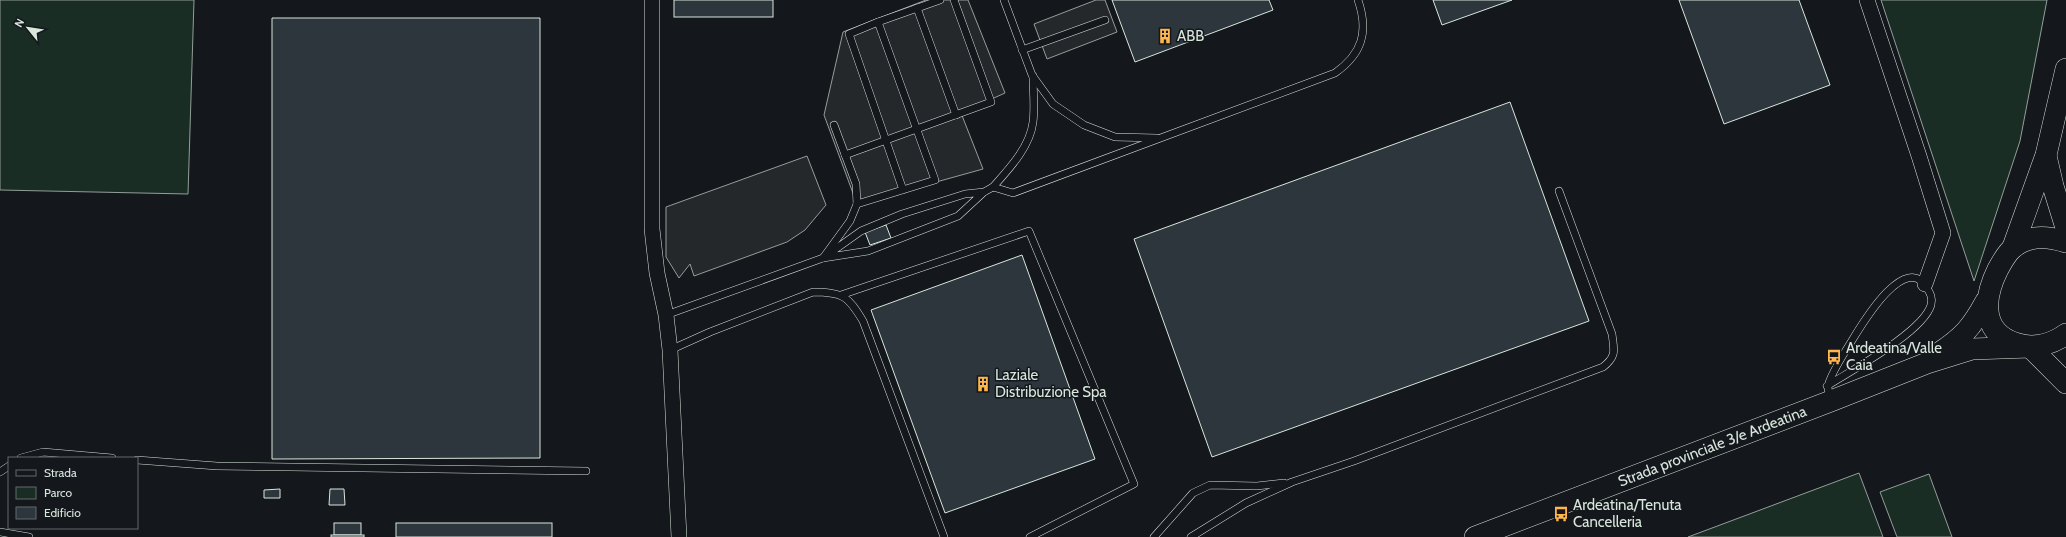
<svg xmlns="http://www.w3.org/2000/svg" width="2066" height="537" font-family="Cabin,sans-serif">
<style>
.green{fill:#1a2d24;stroke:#939e99}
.parking{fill:#24282b;stroke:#939e99}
.building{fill:#2c363c;stroke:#d8e6dc}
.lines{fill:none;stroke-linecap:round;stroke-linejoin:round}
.lane-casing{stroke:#d8e6dc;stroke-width:8}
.street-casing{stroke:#d8e6dc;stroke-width:16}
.secondary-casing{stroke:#d8e6dc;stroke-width:22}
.lane{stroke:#14181c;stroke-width:7}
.street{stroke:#14181c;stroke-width:15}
.secondary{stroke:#14181c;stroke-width:21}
.labels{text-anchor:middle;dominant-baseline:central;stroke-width:3;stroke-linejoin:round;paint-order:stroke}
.poi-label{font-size:15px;fill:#d8e6dc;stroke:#14181c;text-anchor:start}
.street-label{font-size:15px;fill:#d8e6dc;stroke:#14181c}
</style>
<rect width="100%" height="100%" fill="#14181c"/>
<g class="green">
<path d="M 0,0 L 194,0 L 188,194 L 0,190 Z"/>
<path d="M 1881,0 L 2047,0 L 2020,141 L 1974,281 Z"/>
<path d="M 1859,473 L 1883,537 L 1688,537 Z"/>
<path d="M 1929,474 L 1952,537 L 1897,537 L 1880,492 Z"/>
</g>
<g class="parking">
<path d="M 926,0 L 968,0 L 1005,93 L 961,113 L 983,169 L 857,204 L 824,115 L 843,32 Z"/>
<path d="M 1096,0 L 1105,0 L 1117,32 L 1047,59 L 1034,24 Z"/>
<path d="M 807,156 L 826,205 L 805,230 L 787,242 L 694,276 L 690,264 L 679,278 L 666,257 L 666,207 Z"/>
</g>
<g class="building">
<rect x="674" y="0" width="99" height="17"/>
<path d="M 1112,0 L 1269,0 L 1273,10 L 1135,62 Z"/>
<path d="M 1433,0 L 1512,0 L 1442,25 Z"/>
<path d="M 1679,0 L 1799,0 L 1830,85 L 1724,124 Z"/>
<path d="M 272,18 L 540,18 L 540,458 L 272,459 Z"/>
<path d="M 1510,102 L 1589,321 L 1212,457 L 1134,239 Z"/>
<path d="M 886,225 L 891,238 L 870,245 L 865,232 Z"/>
<path d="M 1022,255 L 1095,459 L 945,513 L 871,310 Z"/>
<path d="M 280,489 L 280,498 L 264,498 L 264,490 Z"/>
<path d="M 330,489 L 344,489 L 345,505 L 329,505 Z"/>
<rect x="334" y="523" width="27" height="12"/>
<rect x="396" y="523" width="156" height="14"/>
<rect x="331" y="535" width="33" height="2"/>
</g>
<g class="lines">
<g class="lane-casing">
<g id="lane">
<path d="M 1004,0 L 1032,75 L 1053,104 L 1084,125 L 1115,137 L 1157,138"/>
<path d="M 917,8 L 956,115"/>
<path d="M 878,22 L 940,0"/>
<path d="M 1022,50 L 1105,20"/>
<path d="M 845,155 L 991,102 L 954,0"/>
<path d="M 993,187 C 1009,169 1030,147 1033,122 C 1035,107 1033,91 1033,76"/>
<path d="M 984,192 L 965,194 L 902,214 L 861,231 L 823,258 L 868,251 L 958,216 L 984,192 L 993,187 L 1013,193 L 1335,73 C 1362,54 1369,32 1358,0"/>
<path d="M 857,204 L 935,180 L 878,22 L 849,34 L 903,190"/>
<path d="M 841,295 L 1029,231 L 1134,484 L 1030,537"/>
<path d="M 666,315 L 823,258 L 850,221 L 857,204 L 856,184 L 834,125"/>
<path d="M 670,350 L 710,332 L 813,292 C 843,292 848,296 863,321 L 944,537"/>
<path d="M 1827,386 C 1852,370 1923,332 1931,305 C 1933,298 1930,293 1927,288 C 1905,250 1861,326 1851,342 C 1846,350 1828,379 1828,387 C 1828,391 1830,396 1830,399"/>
<path d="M 21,458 L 43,452 L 112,458"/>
<path d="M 137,460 L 217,466 L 586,471"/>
<path d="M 0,472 L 9,466"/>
<path d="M 0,532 L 29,537"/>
<path d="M 1154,537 L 1193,493 L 1210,485 L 1257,486 L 1284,483"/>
<path d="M 1191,537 L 1246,503 L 1292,482 L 1354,461 L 1603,367 C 1617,356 1614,350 1612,334 L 1559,191"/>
</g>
</g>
<g class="street-casing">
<g id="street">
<path d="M 652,0 L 652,229 L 657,273 L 666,315 L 670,350 L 679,537"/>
<path d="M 1867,0 L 1919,156 L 1943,233 L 1925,284"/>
</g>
</g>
<g class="secondary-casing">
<g id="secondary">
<path d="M 2046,156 L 2053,186 L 2066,228"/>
<path d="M 2066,242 C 2048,236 2029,235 2014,247 C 2007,252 2002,262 1998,269 C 1982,301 1981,337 2023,345 C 2038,348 2054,343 2066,334"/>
<path d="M 2013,247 L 2046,155 L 2066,69"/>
<path d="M 2030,347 L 2066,383"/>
<path d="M 1939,353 C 1963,337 1972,327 1986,301"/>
<path id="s1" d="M 1475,537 L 1831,401 L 1927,363 L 1972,349 L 2030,347"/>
</g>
</g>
<use href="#lane" class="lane"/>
<use href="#street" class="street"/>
<use href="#secondary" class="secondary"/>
</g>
<defs>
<g id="building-bare" transform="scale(1.2)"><path d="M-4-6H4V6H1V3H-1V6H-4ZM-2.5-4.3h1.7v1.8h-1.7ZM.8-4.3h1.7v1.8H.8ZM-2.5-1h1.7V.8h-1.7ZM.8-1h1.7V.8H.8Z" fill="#ffb74d" stroke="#14181c" stroke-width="2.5" paint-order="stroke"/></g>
<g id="bus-bare" transform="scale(1.2)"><path d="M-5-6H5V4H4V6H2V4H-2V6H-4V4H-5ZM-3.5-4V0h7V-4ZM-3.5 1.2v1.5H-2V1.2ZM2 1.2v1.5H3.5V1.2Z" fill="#ffb74d" stroke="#14181c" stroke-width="2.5" paint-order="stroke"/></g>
</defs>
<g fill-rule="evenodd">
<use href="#building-bare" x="1165" y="36"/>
<use href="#bus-bare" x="1834" y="357"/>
<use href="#building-bare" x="983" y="384"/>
<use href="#bus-bare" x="1561" y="514"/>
</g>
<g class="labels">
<g class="poi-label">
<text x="1177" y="36">ABB</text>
<text x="1846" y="348">Ardeatina/Valle<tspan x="1846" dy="17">Caia</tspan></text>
<text x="995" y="375">Laziale<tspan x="995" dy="17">Distribuzione Spa</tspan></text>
<text x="1573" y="505">Ardeatina/Tenuta<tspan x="1573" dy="17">Cancelleria</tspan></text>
</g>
<g class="street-label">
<text stroke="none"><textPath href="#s1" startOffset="254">Strada provinciale 3/e Ardeatina</textPath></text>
</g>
</g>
<rect x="8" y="457" width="130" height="72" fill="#14181c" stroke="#626a69"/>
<rect x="16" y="470" width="20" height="6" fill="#14181c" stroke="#626a69"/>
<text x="44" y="477" font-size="12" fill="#d8e6dc">Strada</text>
<rect x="16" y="487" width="20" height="12" fill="#1a2d24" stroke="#626a69"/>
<text x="44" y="497" font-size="12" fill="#d8e6dc">Parco</text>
<rect x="16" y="507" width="20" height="12" fill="#2c363c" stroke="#626a69"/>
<text x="44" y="517" font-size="12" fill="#d8e6dc">Edificio</text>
<g transform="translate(28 28) rotate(300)" stroke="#14181c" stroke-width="3" paint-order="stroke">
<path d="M0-3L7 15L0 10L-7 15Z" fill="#d8e6dc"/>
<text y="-6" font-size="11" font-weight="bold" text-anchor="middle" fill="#d8e6dc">N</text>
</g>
</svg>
